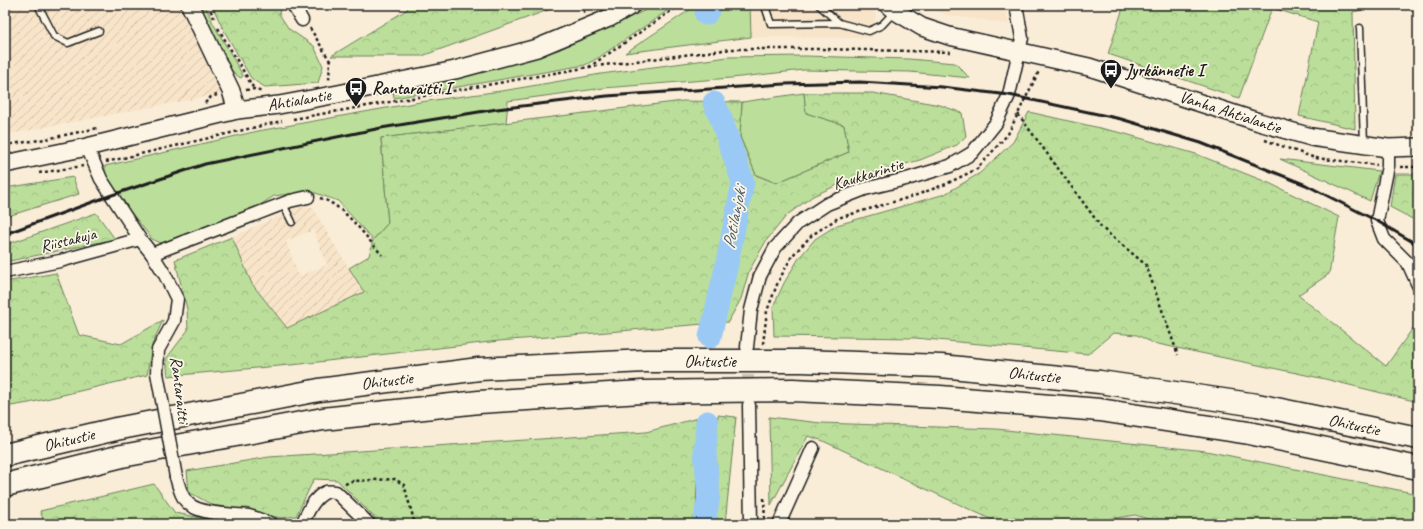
<svg xmlns="http://www.w3.org/2000/svg" width="1423" height="529" font-family="Caveat,sans-serif">
<style>
.built{fill:#f8e4c8}
.industrial{fill:url(#industrial-furrows);fill-rule:evenodd}
.grass{fill:#bbdf9a;stroke:#6c7e5b}
.forest{fill:url(#forest-crowns);stroke:#6c7e5b}
.lines{fill:none;stroke-linecap:round;stroke-linejoin:round}
.river{stroke:#9ac9f5;stroke-width:23}
.street-tunnel{stroke:#cec3b2;stroke-width:12;stroke-dasharray:12 6;stroke-linecap:butt}
.lane-casing{stroke:#1c1c1c;stroke-width:9}
.street-casing{stroke:#1c1c1c;stroke-width:15}
.secondary-casing{stroke:#1c1c1c;stroke-width:20}
.highway-casing{stroke:#1c1c1c;stroke-width:25}
.path{stroke:#1c1c1c;stroke-width:2.5;stroke-dasharray:3 3;stroke-linecap:butt}
.lane{stroke:#fcf5e5;stroke-width:6}
.street{stroke:#fcf5e5;stroke-width:12}
.secondary{stroke:#fcf5e5;stroke-width:17}
.highway{stroke:#fcf5e5;stroke-width:22}
.rail{stroke:#1c1c1c;stroke-width:3}
.street-bridge-casing{stroke:#1c1c1c;stroke-width:15;stroke-linecap:butt}
.street-bridge{stroke:#fcf5e5;stroke-width:12}
.labels{text-anchor:middle;dominant-baseline:central;stroke-width:3.5;stroke-linejoin:round;paint-order:stroke}
.poi-label{font-size:17px;font-weight:bold;fill:#1c1c1c;stroke:#fcf5e5;text-anchor:start}
.street-label{font-size:17px;fill:#1c1c1c;stroke:#fcf5e5}
.water-label{font-size:18px;font-style:italic;fill:#485968;stroke:#fcf5e5}
</style>
<defs>
<pattern id="industrial-furrows" width="10" height="10" patternUnits="userSpaceOnUse"><rect width="10" height="10" fill="#f8e4c8"/><path d="M-1 1l2-2M0 10L10 0M9 11l2-2" fill="none" stroke="#d4c3ab"/></pattern>
<pattern id="forest-crowns" width="20" height="18" patternUnits="userSpaceOnUse"><rect width="20" height="18" fill="#bbdf9a"/><path d="M2 6a3 3 0 1 1 6 0M12 15a3 3 0 1 1 6 0" fill="none" stroke="#a0bf84"/></pattern>
</defs>
<rect width="100%" height="100%" fill="#faedd8"/>
<filter id="ink" filterUnits="userSpaceOnUse"><feTurbulence type="fractalNoise" baseFrequency=".025" numOctaves="2"/><feDisplacementMap in="SourceGraphic" scale="8" xChannelSelector="R" yChannelSelector="G"/><feConvolveMatrix kernelMatrix="1 2 1 2 8 2 1 2 1" color-interpolation-filters="sRGB"/></filter>
<g filter="url(#ink)">
<g class="built">
<path d="M 750,5 L 867,5 L 876,14 L 872,38 L 751,37 Z"/>
<path d="M 924,5 L 1004,5 L 1009,24 L 946,15 Z"/>
</g>
<g class="industrial">
<path d="M 5,5 L 180,5 L 220,94 L 5,135 Z"/>
<path d="M 301,206 L 313,207 L 325,229 L 364,292 L 287,328 L 252,284 L 232,237 ZM 313,230 L 327,265 L 299,276 L 286,241 Z"/>
</g>
<g class="grass">
<path d="M 196,5 L 205,5 L 213,23 L 241,72 L 243,76 L 241,78 C 227,73 204,20 196,5 Z"/>
<path d="M 657,5 L 676,5 L 598,58 L 585,65 L 394,98 L 393,91 L 414,87 L 558,50 Z"/>
<path d="M 697,5 L 750,5 L 751,37 L 625,53 Z"/>
<path d="M 805,56 L 909,59 L 955,63 L 970,78 L 910,72 L 804,70 L 731,78 L 604,88 L 508,101 L 506,123 L 381,138 L 388,223 L 373,240 L 338,201 L 310,191 L 274,196 L 254,209 L 167,246 L 152,239 L 126,206 L 105,173 L 105,166 L 258,131 L 420,102 L 508,90 L 601,74 L 728,57 Z"/>
<path d="M 804,93 L 806,113 L 844,125 L 849,152 L 776,183 L 756,175 L 740,137 L 742,102 Z"/>
<path d="M 1280,159 L 1379,171 L 1370,201 Z"/>
</g>
<g class="forest">
<path d="M 212,5 L 281,5 L 279,14 L 289,29 L 314,46 L 323,66 L 318,83 L 265,87 L 258,83 L 251,78 L 222,27 Z"/>
<path d="M 405,5 L 562,5 L 422,56 L 331,56 L 408,9 Z"/>
<path d="M 1124,5 L 1385,5 L 1353,12 L 1355,129 L 1299,116 L 1318,22 L 1272,8 L 1239,98 L 1108,54 Z"/>
<path d="M 804,93 L 873,93 L 940,105 L 962,113 L 966,136 L 957,145 L 920,160 L 851,179 L 813,196 L 787,215 L 766,241 L 749,271 L 741,299 L 728,322 L 499,341 L 301,364 L 168,376 L 166,359 L 188,330 L 187,309 L 175,260 L 232,237 L 252,284 L 287,328 L 364,292 L 349,268 L 369,256 L 373,240 L 388,223 L 381,138 L 683,101 L 742,102 L 740,137 L 756,175 L 776,183 L 849,152 L 844,125 L 806,113 Z"/>
<path d="M 1029,112 L 1122,133 L 1196,154 L 1269,183 L 1339,217 L 1329,274 L 1298,295 L 1386,366 L 1418,321 L 1418,402 L 1325,379 L 1153,343 L 1137,335 L 1113,333 L 1088,354 L 915,338 L 774,336 L 773,307 L 784,283 L 799,258 L 815,239 L 837,225 L 945,194 L 980,173 L 1013,142 Z"/>
<path d="M 1395,174 L 1418,174 L 1418,222 L 1390,207 Z"/>
<path d="M 73,177 L 79,194 L 5,217 L 5,188 Z"/>
<path d="M 96,213 L 115,239 L 5,262 L 5,245 Z"/>
<path d="M 56,273 L 79,335 L 121,344 L 163,320 L 152,345 L 147,375 L 29,403 L 5,407 L 5,282 Z"/>
<path d="M 718,415 L 736,417 L 725,524 L 712,524 L 716,516 L 714,451 Z"/>
<path d="M 769,417 L 821,423 L 996,429 L 1206,451 L 1418,494 L 1418,524 L 1164,524 L 1135,515 L 1081,524 L 1001,524 L 821,440 L 808,436 L 771,505 Z"/>
<path d="M 698,418 L 696,524 L 381,524 L 337,480 L 314,479 L 296,516 L 281,518 L 212,505 L 189,492 L 187,471 L 269,457 L 646,432 Z"/>
<path d="M 154,484 L 175,513 L 234,524 L 69,524 L 43,519 L 40,511 Z"/>
</g>
<g class="lines">
<g class="river">
<path d="M 706,14 L 711,5"/>
<path d="M 710,337 L 726,268 L 743,182 L 720,116 L 714,103"/>
<path d="M 704,524 L 709,496 L 705,452 L 707,422"/>
</g>
<path class="street-tunnel" d="M 748,357 L 748,396"/>
<g class="lane-casing">
<g id="lane">
<path d="M 38,5 L 54,36 L 68,43 L 99,31"/>
<path d="M 766,5 L 765,6 L 771,24 L 839,23 L 869,31 L 882,25 L 894,12"/>
<path d="M 819,5 L 839,23"/>
<path d="M 1360,28 L 1364,143"/>
<path d="M 283,204 L 292,222"/>
</g>
</g>
<g class="street-casing">
<g id="street">
<path d="M 293,5 L 302,20"/>
<path d="M 87,147 L 101,179 L 140,239 L 152,254 L 164,273 L 177,299 L 174,321 L 158,350 L 157,373"/>
<path d="M 1388,148 L 1388,166 L 1377,221 L 1384,239 L 1408,263 L 1418,285"/>
<path d="M 152,254 L 290,201 L 308,197"/>
<path d="M 5,272 L 60,261 L 140,239"/>
<path d="M 747,347 L 751,310 L 760,276 L 775,248 L 798,223 L 827,204 L 865,189 L 910,178 L 950,166 L 972,153 L 996,123 L 1009,95 L 1022,38 L 1016,5"/>
<path d="M 749,405 L 751,524"/>
<path d="M 176,477 C 179,486 181,498 189,504 C 202,515 232,514 249,516 C 257,518 265,522 272,524"/>
<path d="M 302,524 C 307,513 314,497 326,492 C 329,491 333,492 336,492 L 369,524"/>
<path d="M 779,524 L 813,448"/>
</g>
</g>
<g class="secondary-casing">
<g id="secondary">
<path d="M 190,5 L 231,91 L 237,110"/>
<path d="M 888,5 L 895,11 L 922,27 L 949,36 L 1089,67 L 1259,122 L 1311,137 L 1388,148 L 1418,147"/>
<path d="M 5,164 L 87,147 L 237,110 L 279,105 L 338,94 L 455,70 L 537,48 L 609,18 L 632,5"/>
</g>
</g>
<g class="highway-casing">
<g id="highway">
<path d="M 5,455 L 116,429 L 319,390 L 479,369 L 646,361 L 802,361 L 941,366 L 1100,382 L 1257,405 L 1418,438"/>
<path d="M 5,485 L 122,456 L 323,419 L 479,402 L 642,392 L 793,390 L 940,397 L 1100,410 L 1249,433 L 1418,468"/>
</g>
</g>
<g class="path">
<path d="M 208,5 L 214,18"/>
<path d="M 580,5 L 585,13"/>
<path d="M 218,28 L 254,89"/>
<path d="M 310,28 L 330,61 L 329,81"/>
<path d="M 589,67 L 731,49 L 823,49 L 951,52"/>
<path d="M 246,90 L 254,89 L 262,92"/>
<path d="M 205,103 L 211,97 L 217,95"/>
<path d="M 1018,114 L 1102,228 L 1146,265 L 1178,355"/>
<path d="M 293,119 L 589,67 L 680,5"/>
<path d="M 1265,140 L 1315,158 L 1377,165"/>
<path d="M 5,145 L 46,139 L 98,128"/>
<path d="M 106,162 L 282,121"/>
<path d="M 1400,167 L 1418,167"/>
<path d="M 39,173 L 83,166"/>
<path d="M 320,198 C 344,205 365,236 382,255"/>
<path d="M 763,344 L 767,311 L 778,282 L 792,256 L 812,235 L 838,218 L 914,196 L 946,184 L 977,169 L 1008,134 L 1039,71"/>
<path d="M 345,484 L 352,481 L 395,479 L 404,485 L 415,524"/>
<path d="M 764,498 L 765,524"/>
</g>
<use href="#lane" class="lane"/>
<use href="#street" class="street"/>
<use href="#secondary" class="secondary"/>
<use href="#highway" class="highway"/>
<path class="rail" d="M 5,234 L 112,195 L 205,164 L 381,128 L 497,109 L 607,96 L 784,84 L 860,82 L 942,87 L 1009,95 L 1121,119 L 1201,143 L 1306,185 L 1377,221 L 1418,245"/>
<g class="street-bridge-casing">
<path id="street-bridge" d="M 157,373 L 176,477"/>
</g>
<use href="#street-bridge" class="street-bridge"/>
</g>
</g>
<defs>
<g id="bus-pin" transform="scale(1.15)"><path d="M0 17L-7.5 6A9.5 9.5 0 1 1 7.5 6Z" fill="#1c1c1c" stroke="#fcf5e5"/><path d="M-5-6H5V4H4V6H2V4H-2V6H-4V4H-5ZM-3.5-4V0h7V-4ZM-3.5 1.2v1.5H-2V1.2ZM2 1.2v1.5H3.5V1.2Z" fill="#fff"/></g>
</defs>
<g fill-rule="evenodd">
<use href="#bus-pin" x="1111" y="70"/>
<use href="#bus-pin" x="356" y="88"/>
</g>
<g class="labels">
<g class="poi-label">
<text x="1126" y="70">Jyrkännetie I</text>
<text x="372" y="88">Rantaraitti I</text>
</g>
<g class="street-label">
<text transform="translate(299 100) rotate(-10)">Ahtialantie</text>
<text transform="translate(1230 112) rotate(18)">Vanha Ahtialantie</text>
<text transform="translate(868 174) rotate(-17)">Kaukkarintie</text>
<text transform="translate(68 240) rotate(-14)">Riistakuja</text>
<text x="710" y="361">Ohitustie</text>
<text transform="translate(1034 375) rotate(6)">Ohitustie</text>
<text transform="translate(387 381) rotate(-7)">Ohitustie</text>
<text transform="translate(180 390) rotate(83)">Rantaraitti</text>
<text transform="translate(1354 425) rotate(12)">Ohitustie</text>
<text transform="translate(69 440) rotate(-14)">Ohitustie</text>
</g>
<g class="water-label">
<text transform="translate(734 218) rotate(-79)">Potilanjoki</text>
</g>
</g>
<rect width="1423" height="529" fill="none" stroke="#fcf5e5" stroke-width="20"/>
<rect x="10" y="10" width="1403" height="509" fill="none" stroke="#1c1c1c" stroke-width="1.5" filter="url(#ink)"/>
</svg>
